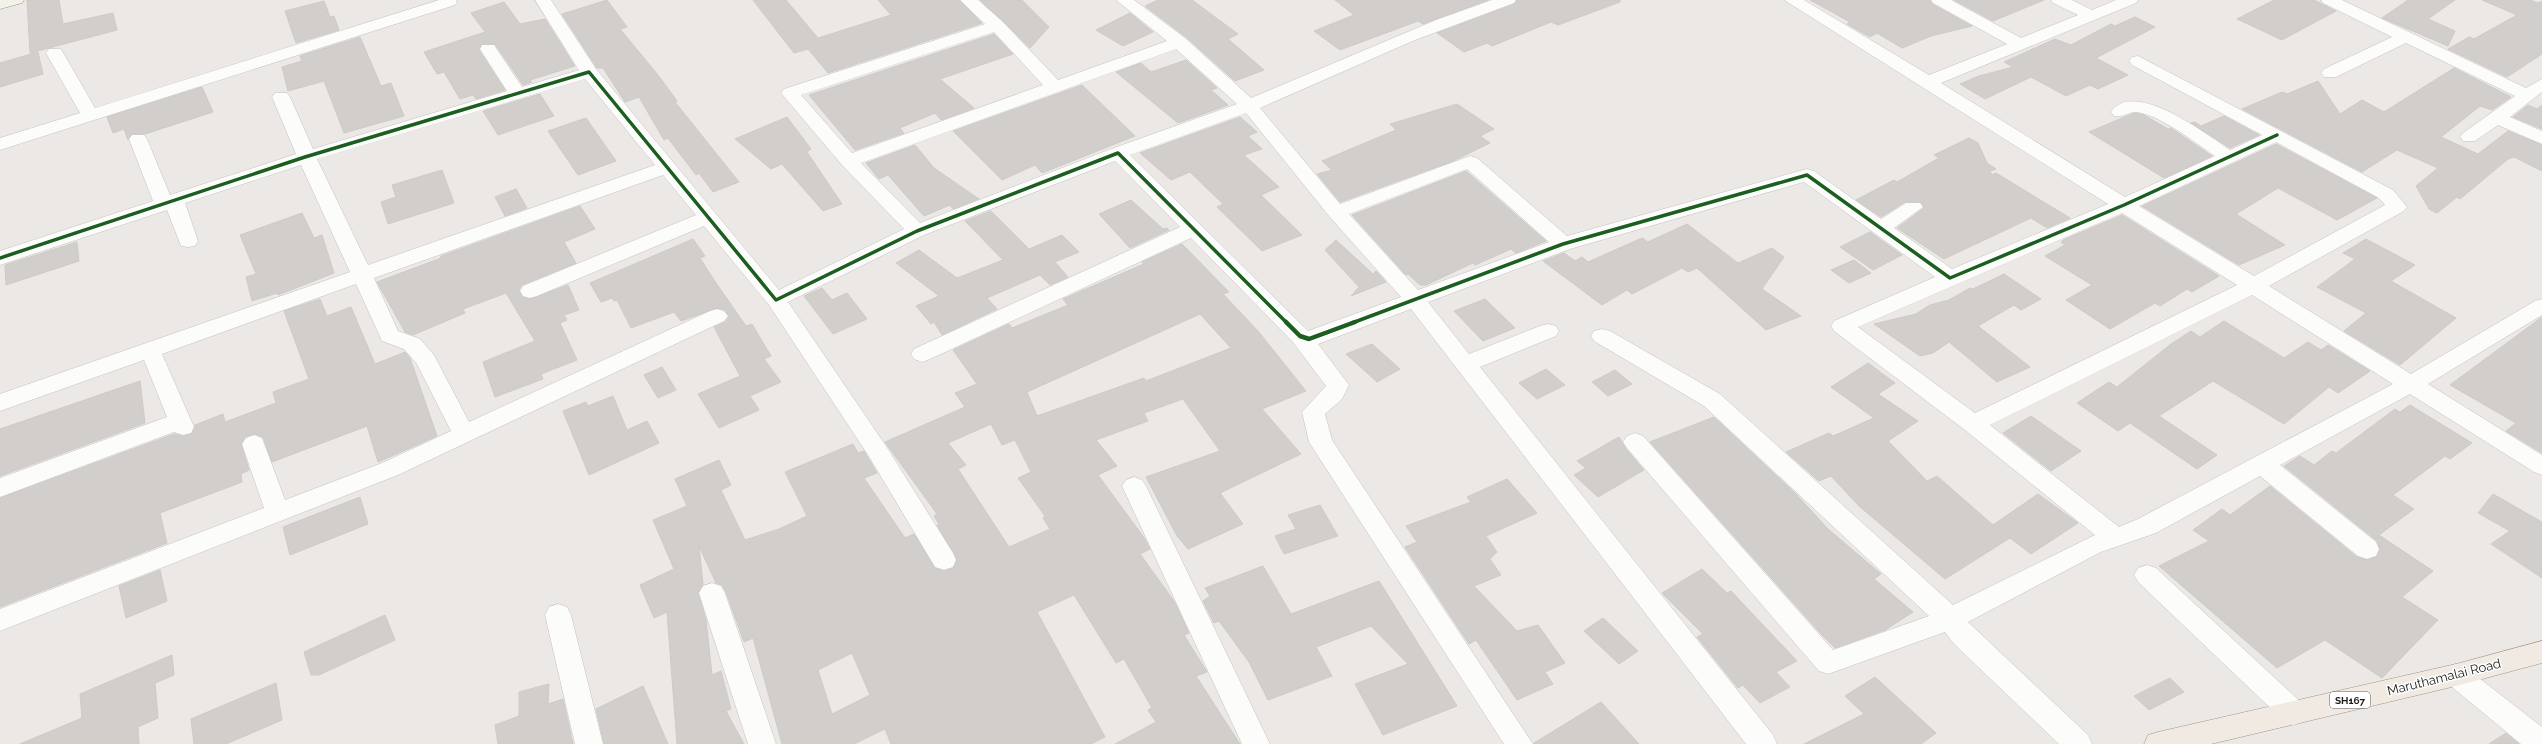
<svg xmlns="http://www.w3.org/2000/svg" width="2542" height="744" font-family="Raleway,sans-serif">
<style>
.building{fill:#d1cecc;stroke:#cecac6;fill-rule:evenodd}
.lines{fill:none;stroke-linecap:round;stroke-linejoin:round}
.minor-casing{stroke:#c3c2c1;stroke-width:1}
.secondary-casing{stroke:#94947c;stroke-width:1}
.primary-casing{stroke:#a19481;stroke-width:1}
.minor{fill:#fcfcfb;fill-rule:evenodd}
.secondary{fill:#f3f2e9;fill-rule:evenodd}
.primary{fill:#f0eae3;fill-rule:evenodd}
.cycleway-far1-casing{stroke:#fff;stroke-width:5.5}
.cycleway-casing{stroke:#fff;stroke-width:7}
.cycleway-far1{stroke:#1b5e20;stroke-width:3.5}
.cycleway{stroke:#1b5e20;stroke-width:4.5}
.labels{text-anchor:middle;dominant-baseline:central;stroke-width:3;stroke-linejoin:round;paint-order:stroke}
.shield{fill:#fff;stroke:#606060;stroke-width:1}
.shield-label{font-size:10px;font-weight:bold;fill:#1c1c1c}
.near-street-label{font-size:13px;fill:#1c1c1c;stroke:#fff}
</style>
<rect width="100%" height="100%" fill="#ebe8e5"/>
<g class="building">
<path d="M 27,0 L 59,0 L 63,24 L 113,13 L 117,30 L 30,53 Z"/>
<path d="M 607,0 L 627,27 L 620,29 L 658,75 L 677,101 L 675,102 L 739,182 L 713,192 L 699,173 L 696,175 L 668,138 L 664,140 L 639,97 L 625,102 L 603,68 L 597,68 L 562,14 Z"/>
<path d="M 753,0 L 786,0 L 818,38 L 891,15 L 878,0 L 959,0 L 982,23 L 828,73 L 808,49 L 794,53 Z"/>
<path d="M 980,0 L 1022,0 L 1049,27 L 1030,48 Z"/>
<path d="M 1158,0 L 1192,0 L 1238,34 L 1228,39 L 1264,70 L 1235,81 L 1186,37 L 1145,6 Z"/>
<path d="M 1335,0 L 1488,0 L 1423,24 L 1418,21 L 1340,50 L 1314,31 L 1354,15 Z"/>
<path d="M 1517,0 L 1620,0 L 1620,2 L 1558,25 L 1551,22 L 1492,46 L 1487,43 L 1464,52 L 1437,33 L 1515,4 Z"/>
<path d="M 1810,0 L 1930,0 L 1932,4 L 1972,26 L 1931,36 L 1902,48 L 1877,33 L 1870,37 L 1847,24 L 1850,22 Z"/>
<path d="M 1954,0 L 2044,0 L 1993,21 Z"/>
<path d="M 2274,0 L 2314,0 L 2336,11 L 2282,40 L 2237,19 Z"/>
<path d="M 2408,0 L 2455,0 L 2428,19 L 2455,31 L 2448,46 L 2382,18 Z"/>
<path d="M 2482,0 L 2530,0 L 2538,3 L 2542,1 L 2542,54 L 2507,77 L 2448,49 L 2469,37 L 2474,39 L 2517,15 Z"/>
<path d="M 324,1 L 330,17 L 334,16 L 339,30 L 296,43 L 285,11 Z"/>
<path d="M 504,2 L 520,24 L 545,19 L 575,66 L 530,80 L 532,82 L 523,85 L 495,44 L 482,44 L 479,50 L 505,90 L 476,99 L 473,95 L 460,99 L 444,72 L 437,74 L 424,52 L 485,32 L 471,13 Z"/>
<path d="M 1130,13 L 1153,32 L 1123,46 L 1096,30 Z"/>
<path d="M 2135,17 L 2155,27 L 2096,58 L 2128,75 L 2098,89 L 2090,85 L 2066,96 L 2031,77 L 1985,99 L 1960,84 L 1979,76 L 2013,67 L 2004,62 L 2055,39 L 2071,45 L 2111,24 L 2115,26 Z"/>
<path d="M 994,34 L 1013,54 L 940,79 L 974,108 L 941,120 L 935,113 L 900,128 L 904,133 L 855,150 L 809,95 Z"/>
<path d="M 360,37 L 381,86 L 391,83 L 404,116 L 344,133 L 324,81 L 288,91 L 282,67 L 302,61 L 300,56 Z"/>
<path d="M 38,52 L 43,74 L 0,87 L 0,63 Z"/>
<path d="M 1186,60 L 1217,88 L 1211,90 L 1228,105 L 1178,123 L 1116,72 L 1141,63 L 1151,72 Z"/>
<path d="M 2454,68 L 2511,97 L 2492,110 L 2480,106 L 2441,137 L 2478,154 L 2508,131 L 2542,145 L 2542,171 L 2514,157 L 2508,159 L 2460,199 L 2457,197 L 2437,213 L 2429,209 L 2416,186 L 2438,168 L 2397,150 L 2362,172 L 2242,109 L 2282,92 L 2287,94 L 2318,81 L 2340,114 L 2362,100 L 2384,112 Z"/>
<path d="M 1082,85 L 1135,136 L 1042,173 L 1035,165 L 1002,180 L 953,131 Z"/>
<path d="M 202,87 L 213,112 L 145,134 L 132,134 L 128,140 L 124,129 L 113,133 L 107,117 Z"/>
<path d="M 540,94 L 554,116 L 498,135 L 483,111 Z"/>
<path d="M 1457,104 L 1494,129 L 1480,136 L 1490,143 L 1453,161 L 1340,202 L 1317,174 L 1332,170 L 1322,161 L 1396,130 L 1390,124 Z"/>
<path d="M 2528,105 L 2537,109 L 2542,105 L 2542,129 L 2513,117 Z"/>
<path d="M 2134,113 L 2144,115 L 2168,129 L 2171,128 L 2212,156 L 2164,178 L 2089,132 Z"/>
<path d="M 2224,116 L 2259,135 L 2230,148 L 2191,123 L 2195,122 L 2201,126 Z"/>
<path d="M 787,117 L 811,149 L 807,152 L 842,204 L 823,211 L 782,164 L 771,169 L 735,139 Z"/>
<path d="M 1240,117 L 1257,132 L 1248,136 L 1262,149 L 1244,155 L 1279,187 L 1261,195 L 1302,235 L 1262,251 L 1217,207 L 1223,204 L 1190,172 L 1171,180 L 1140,153 Z"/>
<path d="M 586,118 L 616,161 L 578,175 L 548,131 Z"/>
<path d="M 1969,138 L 1978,143 L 1987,163 L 1996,169 L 1990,171 L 1992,175 L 1996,173 L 2070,218 L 2047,228 L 2031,218 L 1944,259 L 1897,228 L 1924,208 L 1921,202 L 1905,202 L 1881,217 L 1856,200 L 1894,180 L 1897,182 L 1939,158 L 1934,155 Z"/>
<path d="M 2276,144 L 2377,198 L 2337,220 L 2278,188 L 2236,214 L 2285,245 L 2239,265 L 2142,206 Z"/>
<path d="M 915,145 L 934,168 L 979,199 L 953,209 L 950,205 L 924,216 L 888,175 L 879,179 L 866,163 Z"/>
<path d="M 442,170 L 454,203 L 388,224 L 381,202 L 396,197 L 392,185 Z"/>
<path d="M 1466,171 L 1546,241 L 1516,253 L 1511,249 L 1475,265 L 1473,263 L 1426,285 L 1420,285 L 1408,274 L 1406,275 L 1352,215 Z"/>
<path d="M 516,189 L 527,208 L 505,216 L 495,197 Z"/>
<path d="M 1131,200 L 1163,229 L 1167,228 L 1169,230 L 1130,248 L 1099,214 Z"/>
<path d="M 580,206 L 595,229 L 564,242 L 576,263 L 522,285 L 519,290 L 522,297 L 530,299 L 568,285 L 579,310 L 564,315 L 567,320 L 560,323 L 577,360 L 541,374 L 543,379 L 495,397 L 483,362 L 535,341 L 506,293 L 463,309 L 465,313 L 413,335 L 405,332 L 377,282 L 441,258 L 441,256 Z"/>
<path d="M 991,211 L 1029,249 L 1062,235 L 1079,252 L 1055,262 L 1068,277 L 1050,285 L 1040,275 L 987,298 L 997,309 L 942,335 L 934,322 L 931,324 L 916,306 L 939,296 L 896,263 L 919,250 L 957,278 L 1003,260 L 965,221 Z"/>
<path d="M 302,213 L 314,238 L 322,235 L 334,273 L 278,295 L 277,293 L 252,301 L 246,277 L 256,274 L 240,235 Z"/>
<path d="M 2122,215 L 2219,276 L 2192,292 L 2187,289 L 2160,306 L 2155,303 L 2110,329 L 2066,300 L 2092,285 L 2045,256 L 2065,245 L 2061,242 L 2065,239 Z"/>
<path d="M 1687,224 L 1738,263 L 1772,248 L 1784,257 L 1762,289 L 1801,316 L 1766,330 L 1697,268 L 1688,272 L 1682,268 L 1632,294 L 1627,290 L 1602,305 L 1543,261 L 1564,253 L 1575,261 L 1582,257 L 1588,262 L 1642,238 L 1648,242 Z"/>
<path d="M 1870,232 L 1902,255 L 1873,270 L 1840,247 Z"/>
<path d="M 693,239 L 705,256 L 700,258 L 714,280 L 746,326 L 752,324 L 771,356 L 764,359 L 781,382 L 750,396 L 759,410 L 719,428 L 698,394 L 740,376 L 714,327 L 725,322 L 729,317 L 725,310 L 717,308 L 681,321 L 674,312 L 631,328 L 617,300 L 614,301 L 612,298 L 601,302 L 590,283 Z"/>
<path d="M 2366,239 L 2415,265 L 2391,281 L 2456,318 L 2400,365 L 2344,331 L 2366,313 L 2317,287 L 2355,259 L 2343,253 Z"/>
<path d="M 1336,240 L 1373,274 L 1376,271 L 1386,282 L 1351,296 L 1359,287 L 1325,250 Z"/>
<path d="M 77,242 L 79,261 L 6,285 L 5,265 Z"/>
<path d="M 1182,244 L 1229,292 L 1223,294 L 1258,331 L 1306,391 L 1262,409 L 1301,454 L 1220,493 L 1243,524 L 1188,549 L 1177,536 L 1146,477 L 1220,451 L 1183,399 L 1144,413 L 1148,421 L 1096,440 L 1117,466 L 1098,475 L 1145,539 L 1150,549 L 1140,554 L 1174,601 L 1189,633 L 1184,635 L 1207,672 L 1196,676 L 1240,744 L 1115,744 L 1156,722 L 1148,710 L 1152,708 L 1124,659 L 1116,663 L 1074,595 L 1037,612 L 1105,737 L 1091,744 L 891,744 L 885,729 L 854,744 L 782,744 L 753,638 L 744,642 L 726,592 L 722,585 L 716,583 L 699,546 L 703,584 L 698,593 L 706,620 L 712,675 L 721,671 L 731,709 L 726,711 L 744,744 L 677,744 L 667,612 L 654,618 L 640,585 L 674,569 L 653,520 L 687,506 L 675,479 L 719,460 L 731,485 L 721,490 L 745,540 L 779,529 L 807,516 L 785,472 L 853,444 L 858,453 L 864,451 L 877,473 L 864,478 L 905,538 L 914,534 L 935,568 L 944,571 L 953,568 L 957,559 L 937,525 L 939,524 L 934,516 L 937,514 L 885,442 L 965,407 L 955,393 L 977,384 L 953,350 L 1009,324 L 1012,328 L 1068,305 L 1063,299 L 1144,264 L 1142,262 ZM 1200,314 L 1231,348 L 1146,381 L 1144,378 L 1037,416 L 1027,392 ZM 991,424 L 1002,445 L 1015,440 L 1031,472 L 1018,478 L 1045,516 L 1043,518 L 1050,529 L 1009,547 L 958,469 L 966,465 L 948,443 ZM 852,653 L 870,695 L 832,714 L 818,670 Z"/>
<path d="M 1854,260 L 1871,273 L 1849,283 L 1831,270 Z"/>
<path d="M 2004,274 L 2041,299 L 2021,310 L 2014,305 L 1978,326 L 2030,367 L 1997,382 L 1949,342 L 1933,353 L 1920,356 L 1874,324 L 1916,314 L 1930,305 L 1949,300 L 1970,288 L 1973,289 Z"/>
<path d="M 822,288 L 832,300 L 847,293 L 867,319 L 833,334 L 804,296 Z"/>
<path d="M 320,299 L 327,316 L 351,307 L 375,364 L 405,352 L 410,358 L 437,436 L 378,462 L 367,426 L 272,462 L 263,437 L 255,434 L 245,437 L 241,444 L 249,470 L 241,474 L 242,482 L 160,513 L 167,543 L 0,607 L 0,498 L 174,434 L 183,436 L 191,434 L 195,425 L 223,414 L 225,422 L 276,403 L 273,392 L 309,379 L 284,311 Z"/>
<path d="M 1485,299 L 1515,328 L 1483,341 L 1454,311 Z"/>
<path d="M 2542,317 L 2542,453 L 2506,431 L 2516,423 L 2450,385 Z"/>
<path d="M 2224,321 L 2284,358 L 2308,342 L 2321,350 L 2328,345 L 2370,371 L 2338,393 L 2329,387 L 2284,424 L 2213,381 L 2159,416 L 2217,455 L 2197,469 L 2130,423 L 2118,431 L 2077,403 L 2109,382 L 2117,387 L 2171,344 L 2191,331 L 2200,337 Z"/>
<path d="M 1372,344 L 1400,369 L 1377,382 L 1346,354 Z"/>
<path d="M 1868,363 L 1895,383 L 1878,394 L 1918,421 L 1888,441 L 1927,481 L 1937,476 L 1993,525 L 2038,494 L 2078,523 L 2031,554 L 2010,538 L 1945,579 L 1859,506 L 1831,476 L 1819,481 L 1786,452 L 1829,433 L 1833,436 L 1874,418 L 1831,387 Z"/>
<path d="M 662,367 L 676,390 L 658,398 L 644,375 Z"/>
<path d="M 1546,369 L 1565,385 L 1537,399 L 1519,383 Z"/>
<path d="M 1615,370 L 1632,384 L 1608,396 L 1592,382 Z"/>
<path d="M 140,381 L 145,423 L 0,476 L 0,429 Z"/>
<path d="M 613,396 L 627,430 L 647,421 L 659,443 L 589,475 L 563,411 L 586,402 L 588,406 Z"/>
<path d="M 2410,405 L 2472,443 L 2450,459 L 2445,456 L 2393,495 L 2414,509 L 2379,535 L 2433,571 L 2402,597 L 2438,620 L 2382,678 L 2325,640 L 2277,668 L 2159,566 L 2209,541 L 2193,530 L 2222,509 L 2230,515 L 2270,486 L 2357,557 L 2367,560 L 2376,557 L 2380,550 L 2377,541 L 2284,466 L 2300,456 L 2314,465 L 2332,451 L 2336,453 L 2395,409 L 2400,412 Z"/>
<path d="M 2031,416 L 2081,451 L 2051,471 L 2003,433 Z"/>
<path d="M 1714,417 L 1795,493 L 1828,529 L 1881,574 L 1874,579 L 1913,612 L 1885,630 L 1835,648 L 1822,635 L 1650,442 Z"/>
<path d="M 1619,437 L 1626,449 L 1644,470 L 1598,497 L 1574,475 L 1586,468 L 1577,461 Z"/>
<path d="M 1507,479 L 1537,513 L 1486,536 L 1497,552 L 1490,559 L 1501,575 L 1474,586 L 1517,631 L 1538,625 L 1565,663 L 1545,672 L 1553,684 L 1517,700 L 1476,640 L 1469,644 L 1405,547 L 1417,542 L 1406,526 L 1471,502 L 1467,497 Z"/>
<path d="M 2493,494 L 2542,522 L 2542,578 L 2491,544 L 2510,531 L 2478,513 Z"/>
<path d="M 360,497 L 368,524 L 290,555 L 283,527 Z"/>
<path d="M 1320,505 L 1338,536 L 1284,554 L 1275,536 L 1296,529 L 1288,515 Z"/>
<path d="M 1263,566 L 1291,614 L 1379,581 L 1457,706 L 1383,735 L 1355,684 L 1408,664 L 1371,626 L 1316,647 L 1332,676 L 1268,700 L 1249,662 L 1219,621 L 1214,623 L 1203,601 L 1210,596 L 1205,588 Z"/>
<path d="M 1702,569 L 1727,593 L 1731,591 L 1797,661 L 1776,672 L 1790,687 L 1760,703 L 1743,685 L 1738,688 L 1697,637 L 1703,634 L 1662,593 Z"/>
<path d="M 160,570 L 167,601 L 126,618 L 119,586 Z"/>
<path d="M 385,615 L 395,640 L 319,675 L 311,675 L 304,652 Z"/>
<path d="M 1603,618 L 1638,651 L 1619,664 L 1584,631 Z"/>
<path d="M 172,655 L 174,675 L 155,683 L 158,718 L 138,727 L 139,744 L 20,744 L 82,718 L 80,694 Z"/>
<path d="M 1875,677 L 1936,733 L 1921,744 L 1804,744 L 1864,714 L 1845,696 Z"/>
<path d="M 2170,678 L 2184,692 L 2149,710 L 2134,696 Z"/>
<path d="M 276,683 L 282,720 L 226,744 L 194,744 L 191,719 Z"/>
<path d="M 549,684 L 548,704 L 563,699 L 573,744 L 498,744 L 495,725 L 519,716 L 519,692 Z"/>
<path d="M 643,686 L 668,744 L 604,744 L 596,709 Z"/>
<path d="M 1601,702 L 1639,744 L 1534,744 L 1534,743 Z"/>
<path d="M 2506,733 L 2519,744 L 2489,744 Z"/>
</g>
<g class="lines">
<g class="minor-casing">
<g id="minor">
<path d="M 439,0 L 456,0 L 457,2 L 455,5 L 0,150 L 0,138 L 80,113 L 46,53 L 49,49 L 61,49 L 95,108 Z"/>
<path d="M 535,0 L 551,0 L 596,69 L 779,290 L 904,229 L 842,165 L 781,93 L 784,89 L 985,24 L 960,0 L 978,0 L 1003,22 L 1058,80 L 1167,41 L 1116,0 L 1134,0 L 1185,38 L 1251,98 L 1436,20 L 1492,0 L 1516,0 L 1514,3 L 1415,40 L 1260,108 L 1340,204 L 1470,156 L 1477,158 L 1567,236 L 1807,169 L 1814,171 L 1881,219 L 1906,203 L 1920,203 L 1923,207 L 1894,228 L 1952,269 L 2108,204 L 1784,0 L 1804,0 L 1929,75 L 2007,44 L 1933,3 L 1931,0 L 1951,0 L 2021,38 L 2078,15 L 2053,3 L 2051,0 L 2072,0 L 2092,10 L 2116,0 L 2138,0 L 2136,3 L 1941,83 L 2125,197 L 2215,156 C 2194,142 2162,116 2137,112 C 2129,111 2123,118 2114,116 L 2111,112 C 2134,78 2207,135 2230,150 L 2262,135 L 2132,65 L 2129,61 L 2132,57 L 2138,56 L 2393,190 L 2407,207 L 2404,211 L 2269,286 L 2411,374 L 2535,301 L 2542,299 L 2542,315 L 2428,384 L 2542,455 L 2542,475 L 2534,472 L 2410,394 L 2280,465 L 2376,542 L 2379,549 L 2376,556 L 2367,559 L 2358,556 L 2260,476 L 2156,533 L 2101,552 L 1968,622 L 2088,735 L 2092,744 L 2059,744 L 1954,644 L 1945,632 L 1828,674 L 1819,671 L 1627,448 L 1623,442 L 1627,436 L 1635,433 L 1643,436 L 1833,650 L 1929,616 L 1704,406 L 1594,341 L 1591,336 L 1594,331 L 1602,329 L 1610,331 L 1720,394 L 1953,605 L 2095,535 L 1965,430 L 1834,331 L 1831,326 L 1834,321 L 1935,277 L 1804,182 L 1570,249 L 1428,302 L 1469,354 L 1540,326 L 1548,324 L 1556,326 L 1559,331 L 1556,336 L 1480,367 L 1773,735 L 1777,744 L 1746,744 L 1411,309 L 1318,344 L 1349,385 L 1342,399 L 1325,414 L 1332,440 L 1533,744 L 1504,744 L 1309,442 L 1302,412 L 1326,386 L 1292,341 L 1191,238 L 930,359 L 922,362 L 914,359 L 911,354 L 914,349 L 1180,227 L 1115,161 L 924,235 L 788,302 L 886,446 L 953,553 L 956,560 L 953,567 L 944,570 L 935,567 L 870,458 L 769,305 L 704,226 L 537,296 L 530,298 L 523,296 L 520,291 L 523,286 L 696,215 L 663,175 L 374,278 L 398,331 L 420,339 L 434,355 L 469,422 L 710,311 L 717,309 L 724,311 L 728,316 L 724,321 L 398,475 L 0,631 L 0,609 L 264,508 L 242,444 L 246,438 L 254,435 L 262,438 L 285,500 L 382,463 L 451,431 L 417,364 L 404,349 L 382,341 L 356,284 L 162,354 L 194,427 L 191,433 L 183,435 L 174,432 L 0,497 L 0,478 L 167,417 L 144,360 L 0,411 L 0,394 L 350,272 L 301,165 L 185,203 L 198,241 L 195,246 L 188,247 L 181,246 L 167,210 L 0,265 L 0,251 L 153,201 L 129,139 L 132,135 L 144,135 L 147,139 L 170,195 L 296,154 L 272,97 L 275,93 L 287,93 L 290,97 L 313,149 L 507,91 L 480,49 L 482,45 L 494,45 L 522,87 L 579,70 ZM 994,32 L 1043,85 L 852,153 L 801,95 ZM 1176,49 L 1237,104 L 1111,149 L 920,223 L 861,163 ZM 585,79 L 655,165 L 368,265 L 317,159 ZM 1246,113 L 1329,216 L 1401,297 L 1308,331 L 1130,155 ZM 2276,142 L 2379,198 L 2385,205 L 2254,276 L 2139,206 ZM 1467,169 L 1549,242 L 1418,290 L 1349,214 ZM 2122,213 L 2237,285 L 1975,413 L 1858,327 ZM 2252,295 L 2393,384 L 2138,519 L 2119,527 L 1990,425 Z"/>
<path d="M 2321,0 L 2342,0 L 2526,88 L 2542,79 L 2542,92 L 2510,117 L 2542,131 L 2542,144 L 2498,125 L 2475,141 L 2463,141 L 2460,137 L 2463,133 L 2515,96 L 2406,43 L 2336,77 L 2324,77 L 2321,73 L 2324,69 L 2392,37 L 2323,3 Z"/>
<path d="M 1134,477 L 1142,480 L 1146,486 L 1270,744 L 1242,744 L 1122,486 L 1126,480 Z"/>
<path d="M 2147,565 L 2156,568 L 2304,705 L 2308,713 L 2304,721 L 2294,725 L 2284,721 L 2138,582 L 2134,575 L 2138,568 Z"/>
<path d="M 712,583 L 721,586 L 725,593 L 776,744 L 748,744 L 699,593 L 703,586 Z"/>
<path d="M 558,604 L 567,607 L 571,615 L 603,744 L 575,744 L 545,615 L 549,607 Z"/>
<path d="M 2456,664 L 2465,667 L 2542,727 L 2542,744 L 2521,744 L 2447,683 L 2443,675 L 2447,667 Z"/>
</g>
</g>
<g class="secondary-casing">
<path id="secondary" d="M 0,0 L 24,0 L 22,3 L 0,9 Z"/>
</g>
<g class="primary-casing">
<path id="primary" d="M 2542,641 L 2542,663 L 2456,686 L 2211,744 L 2144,744 L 2148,735 L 2158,732 L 2456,664 Z"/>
</g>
<use href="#minor" class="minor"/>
<use href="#secondary" class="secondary"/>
<use href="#primary" class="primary"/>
<g class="cycleway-far1-casing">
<g id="cycleway-far1">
<path d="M 0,258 L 305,157 L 589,72 L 776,300 L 917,231 L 1118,153 L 1287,323"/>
<path d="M 1352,323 L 1563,244 L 1807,175 L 1950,278 L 2124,205 L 2277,135"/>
</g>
</g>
<g class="cycleway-casing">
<path id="cycleway" d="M 1286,322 L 1300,336 L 1309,339 L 1355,322"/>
</g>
<use href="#cycleway-far1" class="cycleway-far1"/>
<use href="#cycleway" class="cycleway"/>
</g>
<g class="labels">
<rect class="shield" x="2330" y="692" width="40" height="16" rx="3"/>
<g class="shield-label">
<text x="2350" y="700">SH167</text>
</g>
<g class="near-street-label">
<text transform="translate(2444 677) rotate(-14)">Maruthamalai Road</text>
</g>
</g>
</svg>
